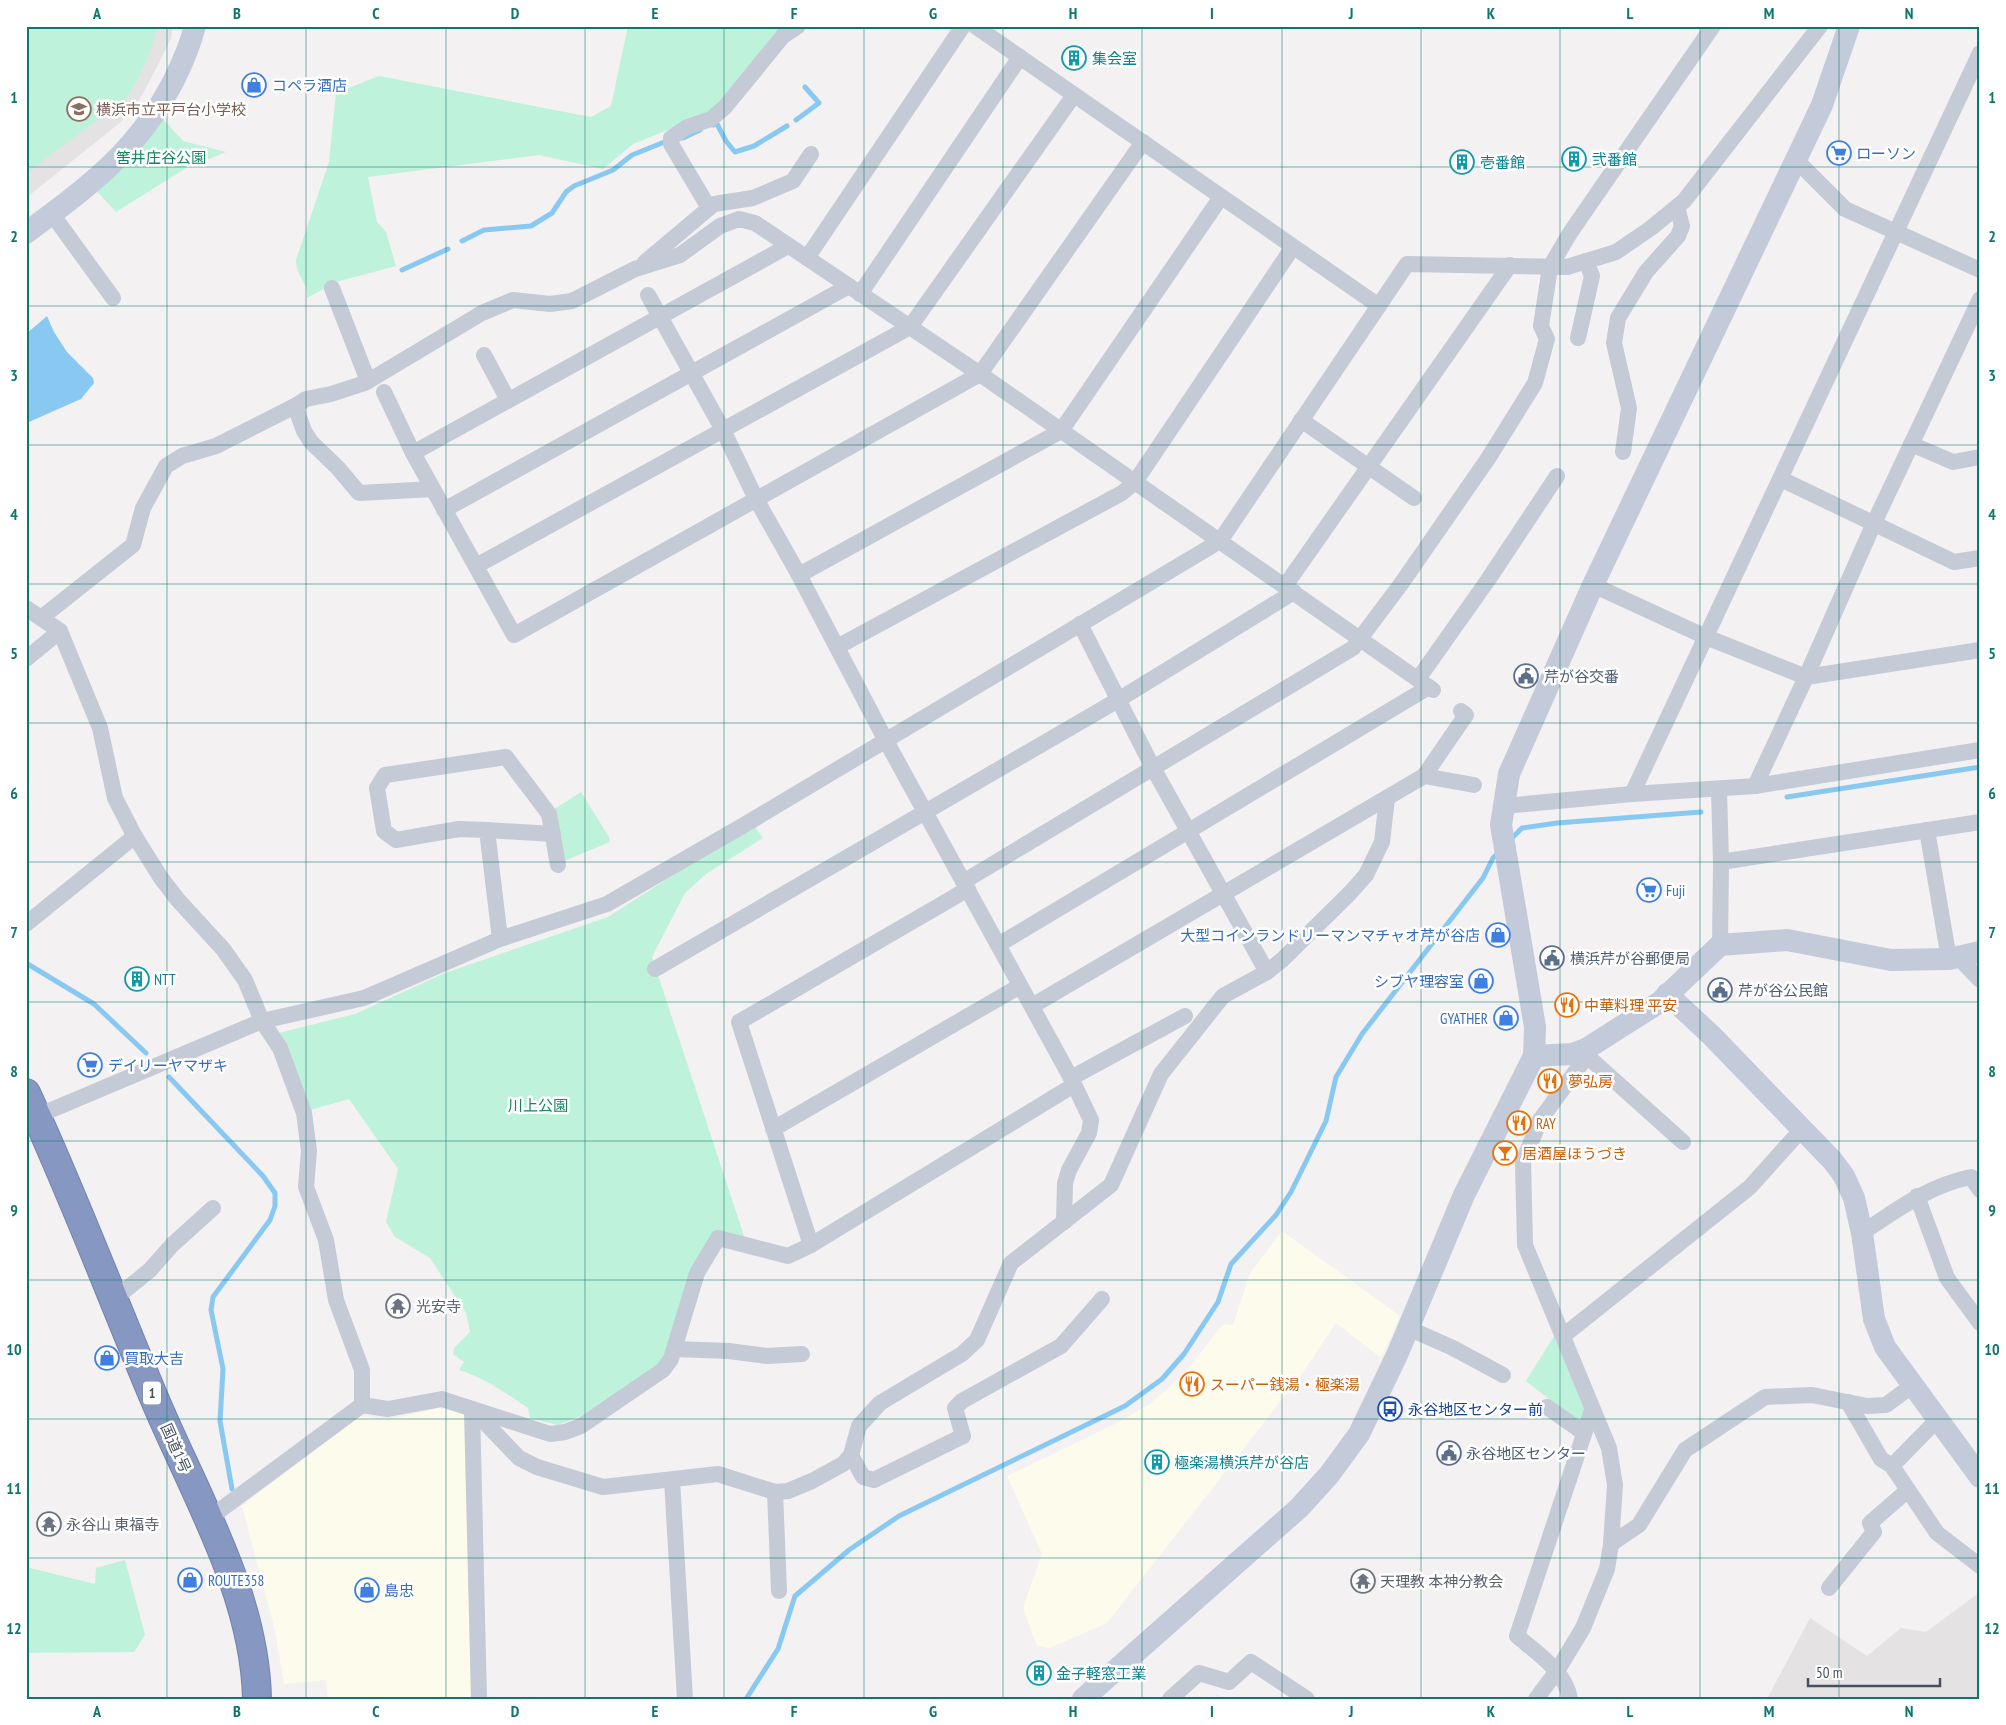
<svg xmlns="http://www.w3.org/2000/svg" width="2006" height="1725" font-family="'PT Sans Narrow','Noto Sans JP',sans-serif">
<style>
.commercial{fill:#fdfbeb}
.education{fill:#e4e2e3}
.green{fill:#bef2db}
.water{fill:#89c9f1}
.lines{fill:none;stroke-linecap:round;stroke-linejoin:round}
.stream{stroke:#89c9f1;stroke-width:5}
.highway-casing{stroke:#7183ad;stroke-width:30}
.street{stroke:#c4cad6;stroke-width:16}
.secondary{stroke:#c3cada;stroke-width:22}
.highway{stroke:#8698c2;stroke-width:28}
.grid{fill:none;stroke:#0f766e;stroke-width:1;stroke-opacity:0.55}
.labels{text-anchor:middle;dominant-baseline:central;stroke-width:5;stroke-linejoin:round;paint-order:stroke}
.shield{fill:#fff;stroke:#7e848f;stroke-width:1}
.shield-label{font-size:14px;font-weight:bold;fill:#47505f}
.culture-label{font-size:15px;fill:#0d838f;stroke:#fff;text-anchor:start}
.shop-label{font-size:15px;fill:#366cbe;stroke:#fff;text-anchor:start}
.education-label{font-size:15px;fill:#785e54;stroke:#fff;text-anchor:start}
.park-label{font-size:15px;fill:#128661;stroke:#fff}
.service-label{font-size:15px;fill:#4e5e75;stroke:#fff;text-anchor:start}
.food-label{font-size:15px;fill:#c56008;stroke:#fff;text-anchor:start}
.worship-label{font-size:15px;fill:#5b616d;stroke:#fff;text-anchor:start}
.transit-label{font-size:15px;fill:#164399;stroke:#fff;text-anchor:start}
.street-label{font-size:15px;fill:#47505f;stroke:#fff}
.neatline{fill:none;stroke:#0f766e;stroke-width:2}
.grid-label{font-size:16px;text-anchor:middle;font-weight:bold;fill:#0f766e}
</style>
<rect width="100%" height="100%" fill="#f3f1f1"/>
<g class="commercial">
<path d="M 1282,1231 L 1400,1316 L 1381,1358 L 1336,1323 L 1302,1374 L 1107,1623 L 1050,1648 L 1037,1646 L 1023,1608 L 1042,1554 L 1007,1476 L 1121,1421 L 1151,1403 L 1185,1373 L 1223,1324 L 1233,1325 L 1250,1273 Z"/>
<path d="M 439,1408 L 464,1414 L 471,1699 L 328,1699 L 326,1680 L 284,1684 L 275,1631 L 242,1506 L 360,1416 L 387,1420 Z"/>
</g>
<g class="education">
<path d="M 26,26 L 173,26 L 171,38 L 158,65 L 141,97 L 122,121 L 26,198 Z"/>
<path d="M 1980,1592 L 1980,1699 L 1767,1699 L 1810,1618 L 1867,1656 L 1901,1628 L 1926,1632 Z"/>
</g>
<g class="green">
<path d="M 26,26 L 158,26 C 150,57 135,88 116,114 L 110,111 L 26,173 Z"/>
<path d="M 628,26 L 791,26 L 715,111 L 633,144 L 603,169 L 539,155 L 368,177 L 377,222 L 386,232 L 396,266 L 336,282 L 307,298 C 309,283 296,277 296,260 L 329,162 L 336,93 L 379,76 L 591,117 L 611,106 Z"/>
<path d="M 163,119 L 183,141 L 226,152 L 209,159 L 200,155 L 196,147 L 184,152 L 187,161 L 186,168 L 116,212 L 96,190 Z"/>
<path d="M 581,792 L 609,837 L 610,842 L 564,861 L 553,810 Z"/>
<path d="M 755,827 L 763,838 L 706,874 L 685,893 L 652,957 L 747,1245 L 718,1238 L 671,1359 L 583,1415 L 558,1425 L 530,1418 L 528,1408 C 506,1393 485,1378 459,1370 L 464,1362 L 453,1354 L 454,1348 L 470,1332 L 466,1313 L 430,1258 L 395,1237 L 386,1222 L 398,1169 L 349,1099 L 310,1110 L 279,1033 L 355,1014 L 445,973 L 608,917 L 703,856 Z"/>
<path d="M 1554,1336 L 1586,1411 L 1581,1424 L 1526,1381 Z"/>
<path d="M 125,1560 L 145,1635 L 134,1652 L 26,1653 L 26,1567 L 95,1584 L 96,1568 Z"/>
</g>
<path class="water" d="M 47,316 L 54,332 L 67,352 L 93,378 L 94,383 L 81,399 L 29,422 L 26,425 L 26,334 Z"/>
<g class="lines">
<g class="stream">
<path d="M 796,120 L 819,103 L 805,87"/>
<path d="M 713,125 L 717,124 L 726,141 L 735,152 L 754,146 L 787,126"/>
<path d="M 683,138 L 700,130"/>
<path d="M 462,241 L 484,230 L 531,226 L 552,213 L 566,192 L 574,186 L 613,170 L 632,155 L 667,141"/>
<path d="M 402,270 L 448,249"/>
<path d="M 1787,797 L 1980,767"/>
<path d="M 1510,840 L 1522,828 L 1557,823 L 1701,812"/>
<path d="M 26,963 L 94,1004 L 146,1053"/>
<path d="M 169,1077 L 263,1176 L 275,1193 L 275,1206 L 270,1220 L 213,1297 L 211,1310 L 223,1369 L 220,1421 L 232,1489"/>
<path d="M 746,1699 L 778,1649 L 795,1596 L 849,1550 L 899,1516 L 1125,1406 L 1162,1379 L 1184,1354 L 1218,1302 L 1231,1264 L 1276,1215 L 1291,1192 L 1326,1121 L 1336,1077 L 1362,1034 L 1483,878 L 1493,858 L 1499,852"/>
</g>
<g class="highway-casing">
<path id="highway" d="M 26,1093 C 73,1194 112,1298 155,1400 C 195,1495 255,1594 257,1699"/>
</g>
<g class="street">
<path d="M 975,26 L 1379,306"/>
<path d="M 1796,160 L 1845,209 L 1980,270"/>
<path d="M 709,208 L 671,144 L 671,138 L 687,127 L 711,119 L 725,107 L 783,36 L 798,26"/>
<path d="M 52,214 L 113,298"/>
<path d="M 807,258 L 963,26"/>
<path d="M 645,262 L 714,204 L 753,198 L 793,181 L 811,154"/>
<path d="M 332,288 L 368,381"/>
<path d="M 860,294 L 1020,57"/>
<path d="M 648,295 L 723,430 L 756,499 L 799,575 L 885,739 L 1071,1078 L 1091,1120 L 1089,1133 L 1069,1170 L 1065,1183 L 1064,1222"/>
<path d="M 1578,338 L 1592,276 L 1586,261"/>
<path d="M 484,355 L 508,400"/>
<path d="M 384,392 L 413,453 L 514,635 L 980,374 L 1143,142"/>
<path d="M 295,406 L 304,431 L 311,442 L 338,468 L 359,493 L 433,489"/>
<path d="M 1301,420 L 1414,498"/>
<path d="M 1911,444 L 1953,462 L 1980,457"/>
<path d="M 1623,452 L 1629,408 L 1614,343 L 1618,318 L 1646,272 L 1678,236 L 1682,226 L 1677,207"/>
<path d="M 413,453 L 788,246"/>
<path d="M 1781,479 L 1954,562 L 1980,558"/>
<path d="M 444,510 L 849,286"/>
<path d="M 476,566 L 910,327 L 1074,95"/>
<path d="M 799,575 L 1061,431 L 1221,197"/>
<path d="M 1593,585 L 1706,637 L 1806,677 L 1980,650"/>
<path d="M 1285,586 L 1510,265"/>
<path d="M 26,608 L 60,631 L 100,728 L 115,798 L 134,835 L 161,878 L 178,900 L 223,949 L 245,980 L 262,1021 L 280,1048 L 304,1113 L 309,1151 L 306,1187 L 326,1240 L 336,1300 L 362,1370 L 362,1405"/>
<path d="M 41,618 L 133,545 L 143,508 L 166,466 L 182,456 L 216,446 L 295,406 L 306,399 L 331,394 L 365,383 L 482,313 L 513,300 L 550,304 L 572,301 L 635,269 L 680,255 L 720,226 L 739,219 L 755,223 L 980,374 L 1433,690"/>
<path d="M 1080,624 L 1153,768 L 1267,972"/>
<path d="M 837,647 L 1122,493 L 1135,482 L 1293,247"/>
<path d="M 26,659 L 60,631"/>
<path d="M 1418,679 L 1488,580 L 1557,476"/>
<path d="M 1424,776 L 1466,715 L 1461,711"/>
<path d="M 1755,786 L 1980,750"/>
<path d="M 1719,790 L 1721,862 L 1720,945"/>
<path d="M 1632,794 L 1980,53"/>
<path d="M 1504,806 L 1632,794 L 1755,786 L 1806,677 L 1874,523 L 1980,299"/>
<path d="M 487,830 L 553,834"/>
<path d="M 1927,830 L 1949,959"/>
<path d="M 1721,862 L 1980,822"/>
<path d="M 963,882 L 1353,648 L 1401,584 L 1489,457 L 1535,383 L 1547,339 L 1541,326 L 1550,267 L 1570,233 L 1713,26"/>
<path d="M 26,924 L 135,836"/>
<path d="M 500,939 L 487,830 L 459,829 L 396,840 L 384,831 L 377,788 L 385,775 L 506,757 L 549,814 L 558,865"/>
<path d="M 998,945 L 1429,687"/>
<path d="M 1958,957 L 1980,980"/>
<path d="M 655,969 L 1118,700 L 1294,592"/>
<path d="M 1032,1006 L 1424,776 L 1474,785"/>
<path d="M 1587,1056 L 1683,1142"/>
<path d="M 1071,1078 L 1185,1016"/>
<path d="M 37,1116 L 262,1021 L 364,998 L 500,939 L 607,904 L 744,825 L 1220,541 L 1407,264 L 1567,267 L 1616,252 L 1651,228 L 1684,201 L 1820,26"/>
<path d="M 773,1129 L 1020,986"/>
<path d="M 1917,1196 L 1947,1278 L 1980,1323"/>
<path d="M 1862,1233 C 1896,1210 1930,1185 1971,1177 L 1980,1190"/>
<path d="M 811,1245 L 739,1022 L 968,889"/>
<path d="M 113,1300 L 150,1270 L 172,1245 L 213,1208"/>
<path d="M 1408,1328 L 1453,1348 L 1503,1375"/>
<path d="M 1563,1336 L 1750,1187 L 1802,1129"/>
<path d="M 674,1349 L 729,1351 L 767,1356 L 802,1354"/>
<path d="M 1848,1402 L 1881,1459 L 1892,1466"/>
<path d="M 1547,1407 L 1584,1433"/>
<path d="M 472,1409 L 519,1458 L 537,1467 L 603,1487 L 718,1474 L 775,1492 L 788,1491 L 812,1481 L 843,1464 L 851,1455 L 859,1426 L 880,1403 L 962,1354 L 977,1340 L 1011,1263 L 1111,1185 L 1161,1074 L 1223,996 L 1267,972 L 1282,960 L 1350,893 L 1366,875 L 1382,842 L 1387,798"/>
<path d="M 472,1409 L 479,1699"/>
<path d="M 1938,1419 L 1892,1466 L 1937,1533 L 1980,1566"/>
<path d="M 851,1455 L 863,1477 L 874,1480 L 963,1436 L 955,1408 L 962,1401 L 1061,1346 L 1102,1299"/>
<path d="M 672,1480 L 685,1699"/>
<path d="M 775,1492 L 779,1591"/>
<path d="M 208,1519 L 362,1405 L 388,1409 L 442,1399 L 550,1434 L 565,1432 L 581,1426 L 663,1370 L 671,1359 L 697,1273 L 718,1238 L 788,1256 L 811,1245 L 1074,1085"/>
<path d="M 1611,1544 L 1639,1525 L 1685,1450 L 1765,1397 L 1812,1395 L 1867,1406 L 1886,1405 L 1913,1385"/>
<path d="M 1829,1588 L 1874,1532 L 1870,1523 L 1908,1490"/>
<path d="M 1170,1699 L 1199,1673 L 1229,1682 L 1251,1662 L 1307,1699"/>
<path d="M 1536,1699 L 1557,1671 L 1583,1628 L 1607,1569 L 1611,1544 L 1615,1485 L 1609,1448 L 1525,1245 L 1523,1162 L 1540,1120 L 1587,1056 L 1586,1049"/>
<path d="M 1570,1699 C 1566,1672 1537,1653 1517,1636 L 1592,1410"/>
</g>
<g class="secondary">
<path d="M 26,233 C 89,186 137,152 174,80 C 183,62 190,45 195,26"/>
<path d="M 1667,994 L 1711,1035 L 1832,1160 L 1844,1176 L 1854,1198 L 1862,1233 L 1874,1319 L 1885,1347 L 1980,1477"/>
<path d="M 1534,1056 L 1572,1054 L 1586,1049 L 1660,1002 L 1720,945 L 1787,940 L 1891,960 L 1949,959 L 1980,952"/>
<path d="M 1083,1699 L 1299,1508 L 1329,1475 L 1359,1434 L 1397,1355 L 1464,1195 L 1534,1056 L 1535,1027 L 1501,825 L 1509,774 L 1593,585 L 1822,105 L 1849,26"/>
</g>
<use href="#highway" class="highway"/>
</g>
<path class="grid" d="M 167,26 L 167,1699M 306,26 L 306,1699M 446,26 L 446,1699M 585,26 L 585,1699M 724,26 L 724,1699M 864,26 L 864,1699M 1003,26 L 1003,1699M 1142,26 L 1142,1699M 1282,26 L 1282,1699M 1421,26 L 1421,1699M 1560,26 L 1560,1699M 1700,26 L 1700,1699M 1839,26 L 1839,1699M 26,167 L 1980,167M 26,306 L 1980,306M 26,445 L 1980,445M 26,584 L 1980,584M 26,723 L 1980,723M 26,862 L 1980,862M 26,1002 L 1980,1002M 26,1141 L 1980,1141M 26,1280 L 1980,1280M 26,1419 L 1980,1419M 26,1558 L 1980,1558"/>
<defs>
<g id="building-ring" transform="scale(1.25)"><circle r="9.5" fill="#fff" stroke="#0f9aa8" stroke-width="1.5"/><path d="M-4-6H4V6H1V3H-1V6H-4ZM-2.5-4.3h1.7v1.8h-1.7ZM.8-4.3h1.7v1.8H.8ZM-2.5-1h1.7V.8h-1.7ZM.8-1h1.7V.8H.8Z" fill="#0f9aa8"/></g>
<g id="shop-ring" transform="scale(1.25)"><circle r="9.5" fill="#fff" stroke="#3f7fe0" stroke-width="1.5"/><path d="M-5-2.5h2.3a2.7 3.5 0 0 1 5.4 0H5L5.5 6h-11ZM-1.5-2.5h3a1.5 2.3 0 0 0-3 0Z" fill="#3f7fe0"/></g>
<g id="school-ring" transform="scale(1.25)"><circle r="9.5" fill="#fff" stroke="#8d6e63" stroke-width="1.5"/><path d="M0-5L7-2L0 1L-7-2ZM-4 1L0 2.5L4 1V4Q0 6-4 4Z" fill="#8d6e63"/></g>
<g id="supermarket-ring" transform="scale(1.25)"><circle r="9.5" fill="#fff" stroke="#3f7fe0" stroke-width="1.5"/><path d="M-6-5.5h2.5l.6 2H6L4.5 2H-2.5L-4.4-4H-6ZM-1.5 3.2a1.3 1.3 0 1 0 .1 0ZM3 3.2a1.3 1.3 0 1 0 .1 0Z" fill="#3f7fe0"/></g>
<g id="civic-ring" transform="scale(1.25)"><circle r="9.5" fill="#fff" stroke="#5c6f8a" stroke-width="1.5"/><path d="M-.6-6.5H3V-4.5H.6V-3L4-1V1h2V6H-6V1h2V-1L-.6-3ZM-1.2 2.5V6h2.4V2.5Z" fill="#5c6f8a"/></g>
<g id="restaurant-ring" transform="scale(1.25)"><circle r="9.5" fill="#fff" stroke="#e8710a" stroke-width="1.5"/><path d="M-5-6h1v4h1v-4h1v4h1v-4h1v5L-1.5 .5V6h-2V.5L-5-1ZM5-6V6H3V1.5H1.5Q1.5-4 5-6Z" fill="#e8710a"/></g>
<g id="bar-ring" transform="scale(1.25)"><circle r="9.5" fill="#fff" stroke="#e8710a" stroke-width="1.5"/><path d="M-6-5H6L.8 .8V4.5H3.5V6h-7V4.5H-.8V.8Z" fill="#e8710a"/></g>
<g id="temple-ring" transform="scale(1.25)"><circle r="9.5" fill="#fff" stroke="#6b7280" stroke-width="1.5"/><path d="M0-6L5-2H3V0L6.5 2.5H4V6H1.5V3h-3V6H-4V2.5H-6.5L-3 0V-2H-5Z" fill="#6b7280"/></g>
<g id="bus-ring" transform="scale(1.25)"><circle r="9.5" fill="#fff" stroke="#1a4fb4" stroke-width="1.5"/><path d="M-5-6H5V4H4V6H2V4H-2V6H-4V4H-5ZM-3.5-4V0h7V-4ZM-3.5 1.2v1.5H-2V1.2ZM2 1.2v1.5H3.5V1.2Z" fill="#1a4fb4"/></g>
</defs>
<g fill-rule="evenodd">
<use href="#building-ring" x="1074" y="58"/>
<use href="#shop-ring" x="254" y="85"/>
<use href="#school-ring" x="79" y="109"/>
<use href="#supermarket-ring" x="1839" y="153"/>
<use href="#building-ring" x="1574" y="159"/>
<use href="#building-ring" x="1462" y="162"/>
<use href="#civic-ring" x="1526" y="676"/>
<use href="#supermarket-ring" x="1649" y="890"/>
<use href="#shop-ring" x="1498" y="935"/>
<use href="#civic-ring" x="1552" y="958"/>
<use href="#building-ring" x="137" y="979"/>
<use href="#shop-ring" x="1481" y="981"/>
<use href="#civic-ring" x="1720" y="990"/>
<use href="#restaurant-ring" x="1567" y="1005"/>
<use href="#shop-ring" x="1506" y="1018"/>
<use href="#supermarket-ring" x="90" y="1065"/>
<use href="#restaurant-ring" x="1550" y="1081"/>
<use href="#restaurant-ring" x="1519" y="1123"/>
<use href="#bar-ring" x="1505" y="1153"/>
<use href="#temple-ring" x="398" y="1306"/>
<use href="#shop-ring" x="107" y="1358"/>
<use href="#restaurant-ring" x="1192" y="1384"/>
<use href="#bus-ring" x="1390" y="1409"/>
<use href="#civic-ring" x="1449" y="1453"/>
<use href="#building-ring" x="1157" y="1462"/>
<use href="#temple-ring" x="49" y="1524"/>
<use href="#shop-ring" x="190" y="1580"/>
<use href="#temple-ring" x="1363" y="1581"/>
<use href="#shop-ring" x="367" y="1590"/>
<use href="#building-ring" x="1039" y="1673"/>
</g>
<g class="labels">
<rect class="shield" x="143" y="1381.5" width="18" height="23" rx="4"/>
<g class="shield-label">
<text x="152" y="1393">1</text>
</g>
<g class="culture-label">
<text x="1092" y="58">集会室</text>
<text x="1592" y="159">弐番館</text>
<text x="1480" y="162">壱番館</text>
<text x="154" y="979">NTT</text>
<text x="1174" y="1462">極楽湯横浜芹が谷店</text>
<text x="1056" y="1673">金子軽窓工業</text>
</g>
<g class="shop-label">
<text x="272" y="85">コペラ酒店</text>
<text x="1856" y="153">ローソン</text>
<text x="1666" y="890">Fuji</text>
<text x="1480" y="935" text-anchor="end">大型コインランドリーマンマチャオ芹が谷店</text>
<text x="1464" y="981" text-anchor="end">シブヤ理容室</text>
<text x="1488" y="1018" text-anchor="end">GYATHER</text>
<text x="108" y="1065">デイリーヤマザキ</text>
<text x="124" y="1358">買取大吉</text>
<text x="208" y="1580">ROUTE358</text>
<text x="384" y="1590">島忠</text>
</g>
<g class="education-label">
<text x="96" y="109">横浜市立平戸台小学校</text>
</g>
<g class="park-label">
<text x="161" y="157">筈井庄谷公園</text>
<text x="538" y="1105">川上公園</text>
</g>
<g class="service-label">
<text x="1544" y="676">芹が谷交番</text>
<text x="1570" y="958">横浜芹が谷郵便局</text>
<text x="1738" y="990">芹が谷公民館</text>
<text x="1466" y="1453">永谷地区センター</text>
</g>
<g class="food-label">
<text x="1584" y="1005">中華料理 平安</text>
<text x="1568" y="1081">夢弘房</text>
<text x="1536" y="1123">RAY</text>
<text x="1522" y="1153">居酒屋ほうづき</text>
<text x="1210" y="1384">スーパー銭湯・極楽湯</text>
</g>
<g class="worship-label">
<text x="416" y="1306">光安寺</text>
<text x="66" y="1524">永谷山 東福寺</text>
<text x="1380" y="1581">天理教 本神分教会</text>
</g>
<g class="transit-label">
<text x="1408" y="1409">永谷地区センター前</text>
</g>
<g class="street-label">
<text transform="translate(176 1448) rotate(66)">国道1号</text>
</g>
</g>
<rect width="2006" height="1725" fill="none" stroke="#ffffff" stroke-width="55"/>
<path d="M1808 1678v8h132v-8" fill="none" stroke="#47505f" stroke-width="2.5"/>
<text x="1816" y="1678" font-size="15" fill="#47505f" stroke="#ffffff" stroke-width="4" paint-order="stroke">50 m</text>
<rect x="28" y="28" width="1950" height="1670" class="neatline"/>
<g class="grid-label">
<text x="97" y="19">A</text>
<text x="237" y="19">B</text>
<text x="376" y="19">C</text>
<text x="515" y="19">D</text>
<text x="655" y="19">E</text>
<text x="794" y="19">F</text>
<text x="933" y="19">G</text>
<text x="1073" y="19">H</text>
<text x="1212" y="19">I</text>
<text x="1351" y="19">J</text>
<text x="1491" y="19">K</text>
<text x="1630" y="19">L</text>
<text x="1769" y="19">M</text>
<text x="1909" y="19">N</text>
<text x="14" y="103">1</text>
<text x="1992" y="103">1</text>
<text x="14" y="242">2</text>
<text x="1992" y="242">2</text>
<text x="14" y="381">3</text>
<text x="1992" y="381">3</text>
<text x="14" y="520">4</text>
<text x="1992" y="520">4</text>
<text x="14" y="659">5</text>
<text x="1992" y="659">5</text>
<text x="14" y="799">6</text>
<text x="1992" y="799">6</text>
<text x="14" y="938">7</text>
<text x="1992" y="938">7</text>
<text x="14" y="1077">8</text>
<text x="1992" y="1077">8</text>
<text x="14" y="1216">9</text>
<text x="1992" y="1216">9</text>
<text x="14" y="1355">10</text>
<text x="1992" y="1355">10</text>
<text x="14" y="1494">11</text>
<text x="1992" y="1494">11</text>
<text x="14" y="1634">12</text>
<text x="1992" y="1634">12</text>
<text x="97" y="1717">A</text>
<text x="237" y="1717">B</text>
<text x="376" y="1717">C</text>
<text x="515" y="1717">D</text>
<text x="655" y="1717">E</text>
<text x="794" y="1717">F</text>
<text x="933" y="1717">G</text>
<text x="1073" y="1717">H</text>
<text x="1212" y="1717">I</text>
<text x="1351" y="1717">J</text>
<text x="1491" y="1717">K</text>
<text x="1630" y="1717">L</text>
<text x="1769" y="1717">M</text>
<text x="1909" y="1717">N</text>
</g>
</svg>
